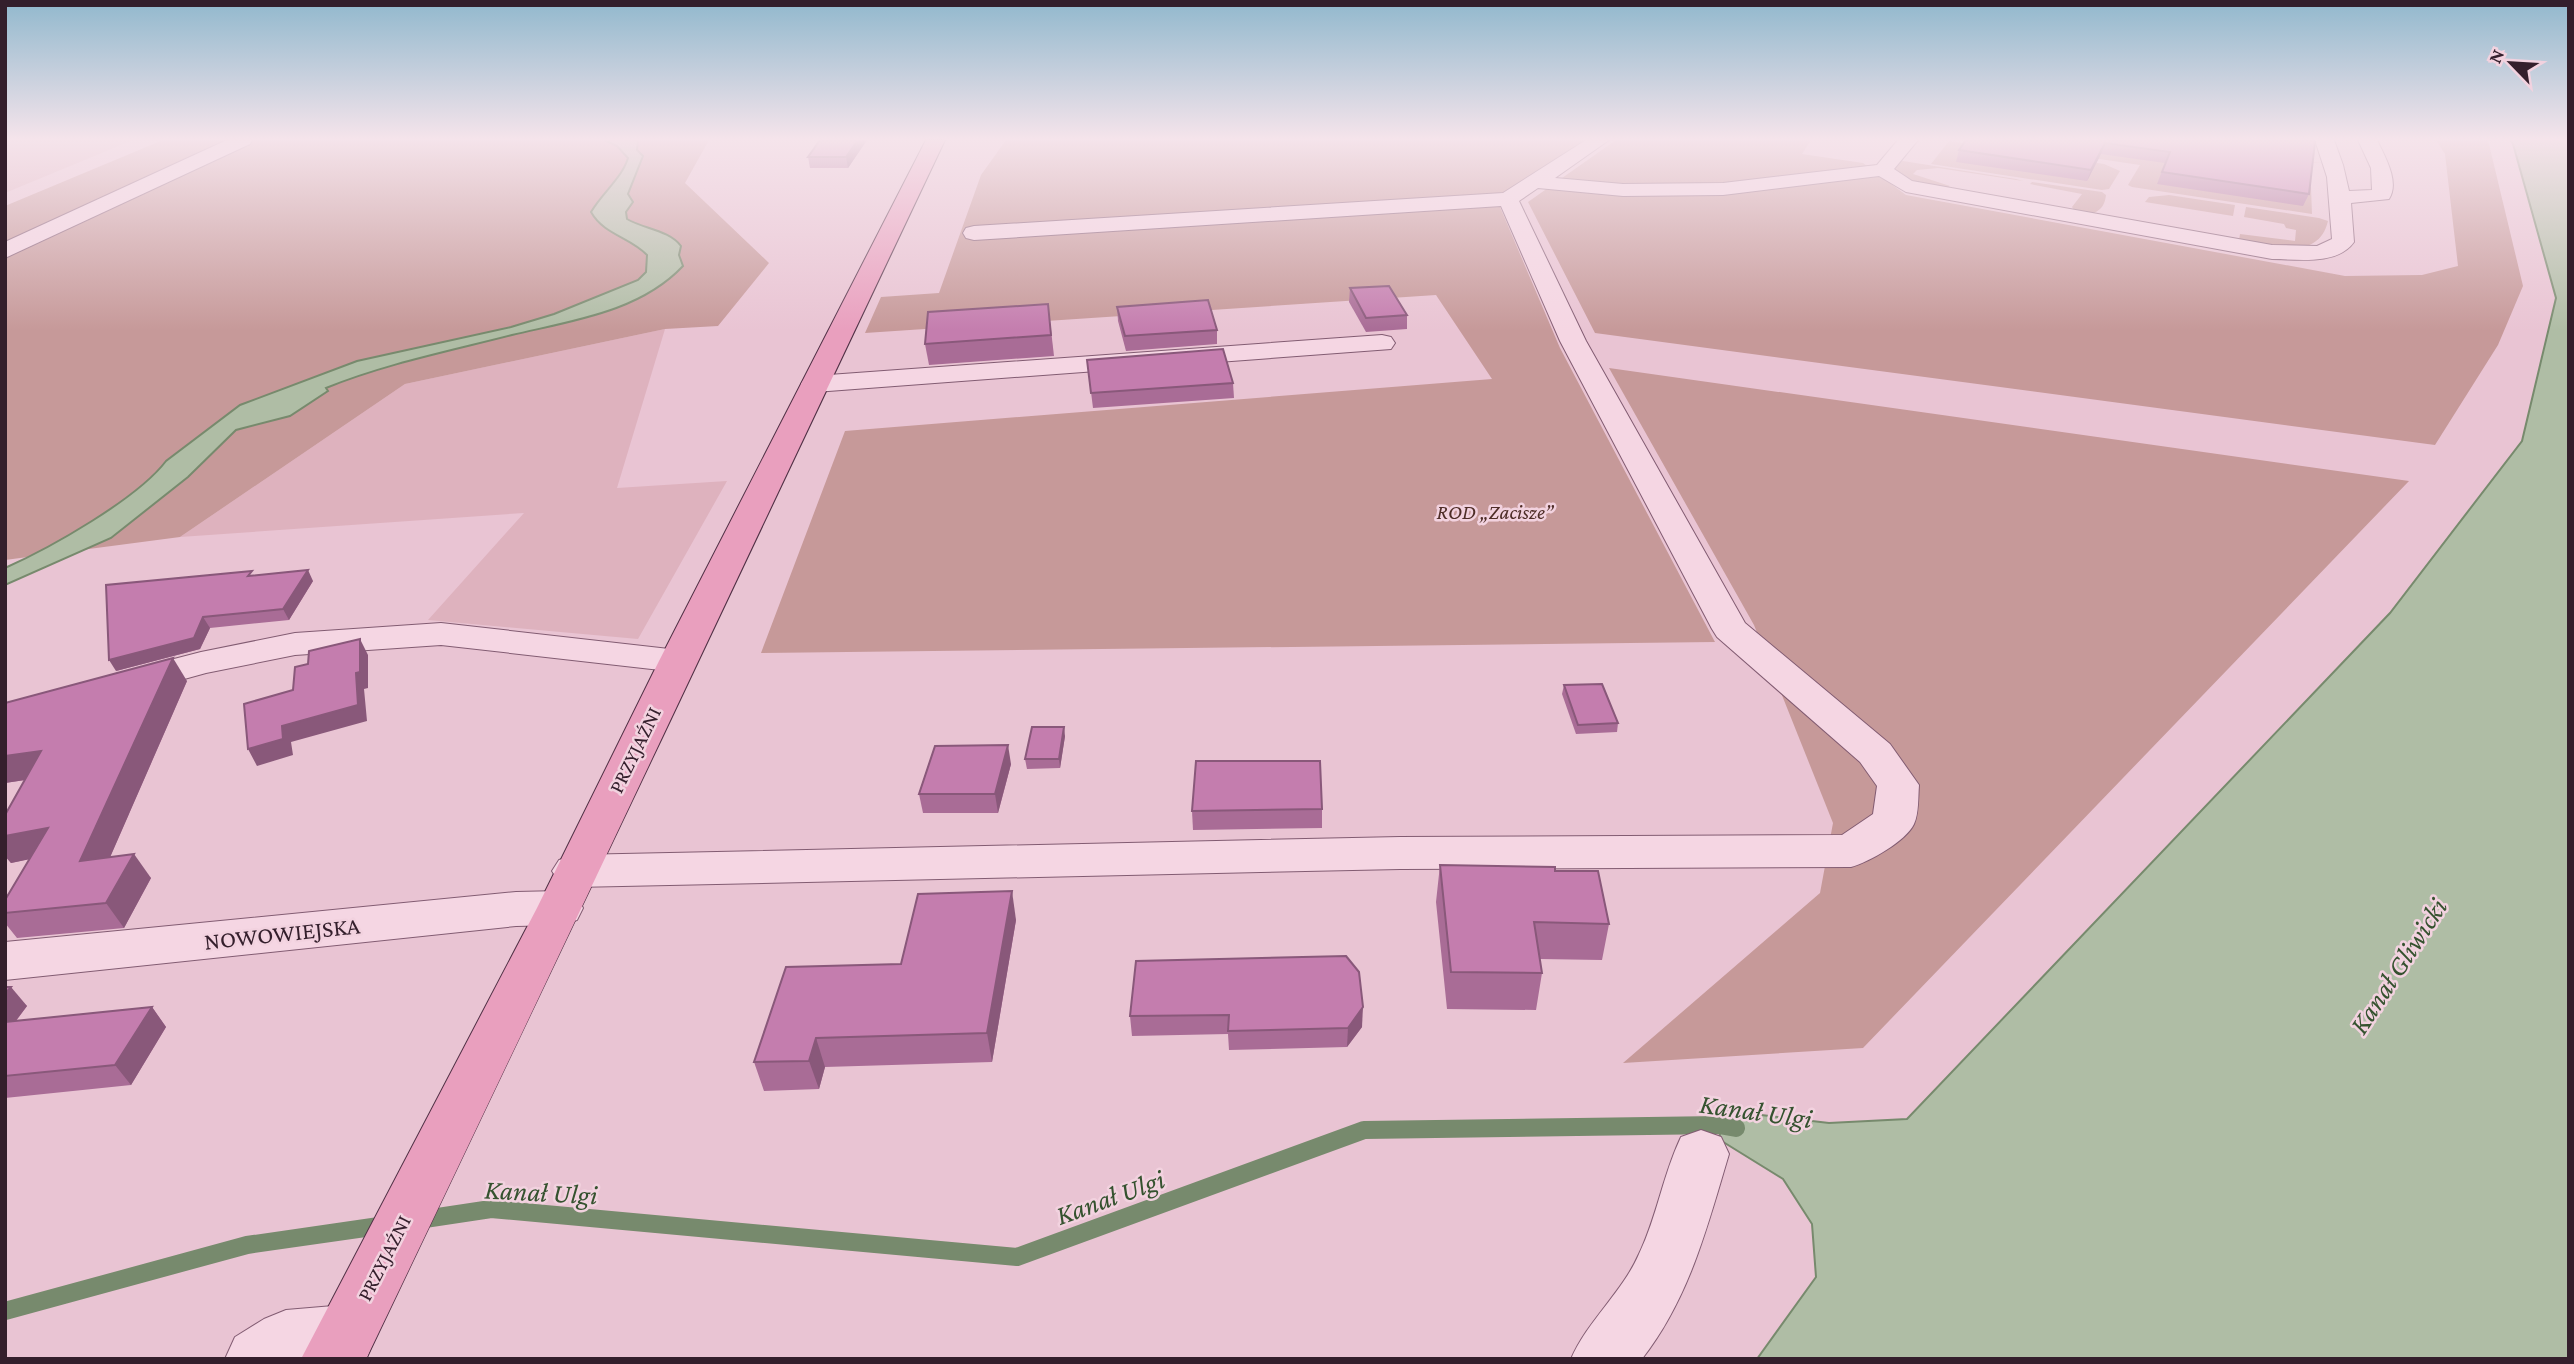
<svg xmlns="http://www.w3.org/2000/svg" width="2574" height="1364" font-family="'Crimson Pro',serif">
<style>
.farmland{fill:#deb2be}
.green{fill:#c69999}
.water{fill:#afbda5;stroke:#778a6d;stroke-width:2}
.lines{fill:none;stroke-linecap:round;stroke-linejoin:round}
.stream{stroke:#778a6d;stroke-width:18}
.minor-casing{stroke:#825c72;stroke-width:2}
.major-casing{stroke:#503045;stroke-width:2}
.minor{fill:#f5d6e3;fill-rule:evenodd}
.major{fill:#e99fbe;fill-rule:evenodd}
.wall{fill:#a96c96}
.shaded-wall{fill:#89587a}
.building{fill:#c47dae;stroke:#89587a;stroke-width:2}
.labels{text-anchor:middle;dominant-baseline:central;stroke-width:5;stroke-linejoin:round;paint-order:stroke}
.park-label{font-size:21px;font-style:italic;fill:#4e2d27;stroke:#f2d2df}
.street-label{font-size:21px;fill:#341f2c;stroke:#f2d2df}
.near-street-label{font-size:24px;fill:#341f2c;stroke:#f2d2df}
.near-water-label{font-size:28px;font-style:italic;fill:#35522f;stroke:#f2d2df}
</style>
<rect width="100%" height="100%" fill="#e9c4d3"/>
<g class="farmland">
<path d="M 5,140 L 133,140 L 5,193 Z"/>
<path d="M 665,329 L 617,488 L 727,481 L 638,639 L 428,620 L 524,513 L 180,537 L 405,384 Z"/>
</g>
<g class="green">
<path d="M 163,140 L 709,140 L 685,183 L 769,263 L 718,326 L 665,329 L 405,384 L 180,537 L 5,560 L 5,206 Z"/>
<path d="M 1006,140 L 1588,140 L 1497,200 L 1560,348 L 1715,642 L 761,653 L 845,431 L 1492,379 L 1436,295 L 865,333 L 881,297 L 939,293 L 981,175 Z"/>
<path d="M 1616,140 L 1811,140 L 1802,154 L 1863,163 L 1906,195 L 2345,276 L 2422,275 L 2458,266 L 2445,154 L 2436,140 L 2488,140 L 2523,286 L 2498,345 L 2435,445 L 1595,333 L 1528,202 Z"/>
<path d="M 1971,140 L 2130,140 L 2323,163 L 2297,161 L 2299,185 L 2311,187 L 2312,214 L 2132,187 L 2128,185 L 2140,165 Z"/>
<path d="M 1949,141 L 2104,164 L 2120,171 L 2109,189 L 2102,190 L 1931,164 Z"/>
<path d="M 1903,161 L 2016,179 L 2023,181 L 1938,168 L 1917,170 L 1913,174 L 1950,186 L 1946,188 L 1909,181 L 1895,169 L 1898,162 Z"/>
<path d="M 2032,182 L 2102,192 L 2106,195 C 2105,204 2102,209 2094,213 L 2074,210 L 2072,207 L 2082,194 L 2030,184 Z"/>
<path d="M 2169,195 L 2235,205 L 2233,216 L 2145,202 L 2149,197 Z"/>
<path d="M 2246,207 L 2319,218 L 2328,221 C 2318,263 2270,245 2239,240 L 2240,234 L 2295,241 L 2296,230 L 2286,228 L 2284,224 L 2244,217 Z"/>
<path d="M 1609,368 L 2409,481 L 1863,1048 L 1623,1063 L 1820,893 L 1833,823 L 1754,625 Z"/>
</g>
<g class="water">
<path d="M 604,140 L 638,140 L 637,150 L 643,156 L 628,194 L 633,202 L 626,212 L 627,219 C 644,229 669,230 681,246 L 679,255 L 683,266 C 640,312 571,321 512,335 C 450,351 385,364 326,388 L 328,391 L 290,416 L 236,430 L 188,477 L 111,538 L 5,585 L 5,568 C 50,548 137,499 166,461 L 240,405 L 357,361 L 511,327 L 554,314 L 638,280 L 646,272 L 647,255 C 630,237 604,235 591,212 C 602,193 622,178 628,158 L 617,146 Z"/>
<path d="M 2510,140 L 2569,140 L 2569,1359 L 1757,1359 L 1816,1277 L 1812,1224 L 1783,1179 L 1720,1140 L 1719,1110 L 1829,1123 L 1907,1119 L 2390,613 L 2522,441 L 2556,298 L 2513,144 Z"/>
</g>
<g class="lines">
<g class="stream">
<path d="M 418,1220 L 491,1209 L 1017,1257 L 1364,1130 L 1719,1125 L 1736,1128"/>
<path d="M 5,1311 L 247,1245 L 386,1225"/>
</g>
<g class="minor-casing">
<g id="minor">
<path d="M 227,140 L 252,140 L 250,144 L 5,258 L 5,242 Z"/>
<path d="M 1586,140 L 1609,140 L 1555,178 L 1623,184 L 1723,183 L 1877,165 L 1898,140 L 1918,140 L 1894,169 L 1912,181 L 2272,245 L 2317,246 L 2332,239 L 2327,177 L 2315,140 L 2334,140 L 2343,165 L 2349,191 L 2372,190 L 2371,168 L 2358,140 L 2377,140 C 2385,157 2400,182 2389,199 L 2351,203 L 2354,242 C 2337,266 2297,259 2272,259 L 1906,192 L 1879,176 L 1723,195 L 1623,196 L 1538,188 L 1519,201 L 1586,341 L 1745,623 L 1890,744 L 1919,785 C 1918,797 1919,813 1914,824 C 1906,841 1869,862 1851,867 L 1400,869 L 575,887 L 559,882 L 552,871 L 559,860 L 575,855 L 1400,837 L 1842,835 L 1873,814 L 1877,786 L 1860,762 L 1717,637 L 1712,629 L 1560,341 L 1501,206 L 974,240 L 966,238 L 963,233 L 966,228 L 974,226 L 1503,193 Z"/>
<path d="M 1382,335 L 1391,337 L 1395,343 L 1391,349 L 815,392 L 805,390 L 801,384 L 805,378 L 815,376 Z"/>
<path d="M 441,623 L 678,650 L 691,653 L 697,661 L 691,669 L 678,672 L 441,645 L 295,655 L 206,673 L 130,694 L 116,690 L 111,682 L 116,674 L 201,652 L 295,633 Z"/>
<path d="M 560,891 L 577,896 L 583,908 L 577,920 L 560,925 L 516,926 L 5,980 L 5,942 L 516,892 Z"/>
<path d="M 1701,1130 L 1721,1137 L 1729,1154 C 1707,1227 1690,1297 1642,1359 L 1571,1359 C 1588,1320 1622,1293 1639,1254 C 1657,1217 1663,1174 1681,1137 Z"/>
<path d="M 345,1305 L 367,1313 L 376,1335 L 367,1357 L 362,1359 L 225,1359 L 235,1337 L 264,1319 L 286,1310 Z"/>
</g>
</g>
<g class="major-casing">
<path id="major" d="M 926,140 L 945,140 C 752,546 561,954 366,1359 L 301,1359 L 537,908 L 659,661 Z"/>
</g>
<use href="#minor" class="minor"/>
<use href="#major" class="major"/>
</g>
<g class="wall">
<path d="M 820,140 L 867,140 L 848,168 L 810,168 L 808,157 Z"/>
<path d="M 1966,140 L 2314,140 L 2309,194 L 2303,206 L 2157,184 L 2165,163 L 2101,154 L 2087,181 L 1956,162 L 1959,150 Z"/>
<path d="M 1350,288 L 1407,315 L 1407,329 L 1366,332 L 1349,302 Z"/>
<path d="M 1048,304 L 1054,356 L 929,365 L 925,344 Z"/>
<path d="M 1117,307 L 1217,330 L 1217,344 L 1126,351 L 1118,321 Z"/>
<path d="M 1087,360 L 1233,383 L 1234,398 L 1093,408 Z"/>
<path d="M 254,576 L 313,581 L 289,620 L 210,628 L 200,649 L 116,671 Z"/>
<path d="M 187,681 L 110,857 L 151,878 L 124,928 L 17,938 L 5,923 L 5,900 L 29,859 L 11,863 L 5,856 L 5,815 L 25,780 L 5,783 L 5,703 Z"/>
<path d="M 1564,685 L 1618,723 L 1617,732 L 1576,734 L 1562,694 Z"/>
<path d="M 1065,736 L 1060,768 L 1027,769 L 1025,759 Z"/>
<path d="M 1011,764 L 998,813 L 923,813 L 919,794 Z"/>
<path d="M 1322,809 L 1322,828 L 1193,830 L 1192,811 Z"/>
<path d="M 1440,865 L 1555,871 L 1609,924 L 1602,960 L 1540,959 L 1542,973 L 1536,1010 L 1447,1009 L 1436,902 Z"/>
<path d="M 1016,920 L 992,1062 L 825,1067 L 819,1089 L 764,1091 L 754,1062 L 901,964 Z"/>
<path d="M 1136,961 L 1362,1027 L 1347,1047 L 1229,1050 L 1228,1034 L 1132,1036 L 1130,1016 Z"/>
<path d="M 5,987 L 27,1006 L 16,1021 L 152,1007 L 166,1027 L 131,1085 L 5,1098 Z"/>
</g>
<g class="shaded-wall">
<path d="M 858,140 L 867,140 L 848,168 L 846,157 Z"/>
<path d="M 2105,143 L 2101,154 L 2087,181 L 2091,170 Z"/>
<path d="M 308,570 L 313,581 L 289,620 L 283,609 Z"/>
<path d="M 203,617 L 210,628 L 200,649 L 116,671 L 109,660 Z"/>
<path d="M 360,639 L 368,655 L 368,688 L 364,689 L 367,721 L 291,742 L 293,755 L 257,766 L 248,749 L 356,673 Z"/>
<path d="M 173,658 L 187,681 L 98,885 L 80,861 Z"/>
<path d="M 1064,727 L 1065,736 L 1060,768 L 1059,759 Z"/>
<path d="M 1008,745 L 1011,764 L 998,813 L 995,794 Z"/>
<path d="M 41,751 L 58,775 L 5,783 L 5,756 Z"/>
<path d="M 48,828 L 65,852 L 11,863 L 5,856 L 5,836 Z"/>
<path d="M 134,854 L 151,878 L 124,928 L 106,903 Z"/>
<path d="M 1012,891 L 1016,920 L 992,1062 L 987,1033 Z"/>
<path d="M 11,987 L 27,1006 L 5,1035 L 5,994 Z"/>
<path d="M 152,1007 L 166,1027 L 131,1085 L 115,1065 Z"/>
<path d="M 1363,1007 L 1362,1027 L 1347,1047 L 1348,1028 Z"/>
<path d="M 816,1038 L 825,1067 L 819,1089 L 809,1061 Z"/>
</g>
<g class="building">
<path d="M 820,140 L 858,140 L 846,157 L 808,157 Z"/>
<path d="M 1966,140 L 2314,140 L 2315,142 L 2309,194 L 2162,172 L 2170,152 L 2105,143 L 2091,170 L 1959,150 Z"/>
<path d="M 1389,286 L 1407,315 L 1366,318 L 1350,288 Z"/>
<path d="M 1208,300 L 1217,330 L 1125,336 L 1117,307 Z"/>
<path d="M 1048,304 L 1051,335 L 925,344 L 928,312 Z"/>
<path d="M 1223,349 L 1233,383 L 1091,393 L 1087,360 Z"/>
<path d="M 308,570 L 283,609 L 203,617 L 194,638 L 109,660 L 106,585 L 252,571 L 248,576 Z"/>
<path d="M 360,639 L 360,672 L 356,673 L 358,705 L 282,726 L 283,739 L 248,749 L 244,704 L 293,690 L 295,667 L 308,664 L 309,651 Z"/>
<path d="M 173,658 L 80,861 L 134,854 L 106,903 L 5,913 L 5,900 L 48,828 L 5,836 L 5,815 L 41,751 L 5,756 L 5,703 Z"/>
<path d="M 1602,684 L 1618,723 L 1578,725 L 1564,685 Z"/>
<path d="M 1032,727 L 1064,727 L 1059,759 L 1025,759 Z"/>
<path d="M 1008,745 L 995,794 L 919,794 L 935,746 Z"/>
<path d="M 1196,761 L 1320,761 L 1322,809 L 1192,811 Z"/>
<path d="M 1440,865 L 1555,867 L 1555,871 L 1598,871 L 1609,924 L 1534,922 L 1542,973 L 1451,972 Z"/>
<path d="M 1012,891 L 987,1033 L 816,1038 L 809,1061 L 754,1062 L 786,967 L 901,964 L 918,894 Z"/>
<path d="M 1346,956 L 1359,972 L 1363,1007 L 1348,1028 L 1228,1031 L 1229,1015 L 1130,1016 L 1136,961 Z"/>
<path d="M 5,987 L 11,987 L 5,994 Z"/>
<path d="M 152,1007 L 115,1065 L 5,1076 L 5,1022 Z"/>
</g>
<linearGradient id="sky" x2="0" y2="1"><stop stop-color="#91b8cd"/><stop offset="0.42" stop-color="#f5e4eb"/><stop offset="1" stop-color="#f5e4eb" stop-opacity="0"/></linearGradient>
<rect width="2574" height="331" fill="url(#sky)"/>
<g class="labels">
<g class="park-label">
<text x="1495" y="512">ROD „Zacisze”</text>
</g>
<g class="street-label">
<text transform="translate(635 750) rotate(-64)">PRZYJAŹNI</text>
<text transform="translate(384 1258) rotate(-63)">PRZYJAŹNI</text>
</g>
<g class="near-street-label">
<text transform="translate(282 933) rotate(-6)">NOWOWIEJSKA</text>
</g>
<g class="near-water-label">
<text transform="translate(2398 966) rotate(-57)">Kanał Gliwicki</text>
<text transform="translate(1756 1111) rotate(8)">Kanał Ulgi</text>
<text transform="translate(541 1192) rotate(3)">Kanał Ulgi</text>
<text transform="translate(1110 1197) rotate(-20)">Kanał Ulgi</text>
</g>
</g>
<rect width="2574" height="1364" fill="none" stroke="#341f2c" stroke-width="14"/>
<g transform="translate(2511 63) rotate(295)" stroke="#f2d2df" stroke-width="5" paint-order="stroke">
<path d="M0-5L12 26L0 18L-12 26Z" fill="#341f2c"/>
<text y="-10" font-size="19" font-weight="bold" text-anchor="middle" fill="#341f2c">N</text>
</g>
</svg>
